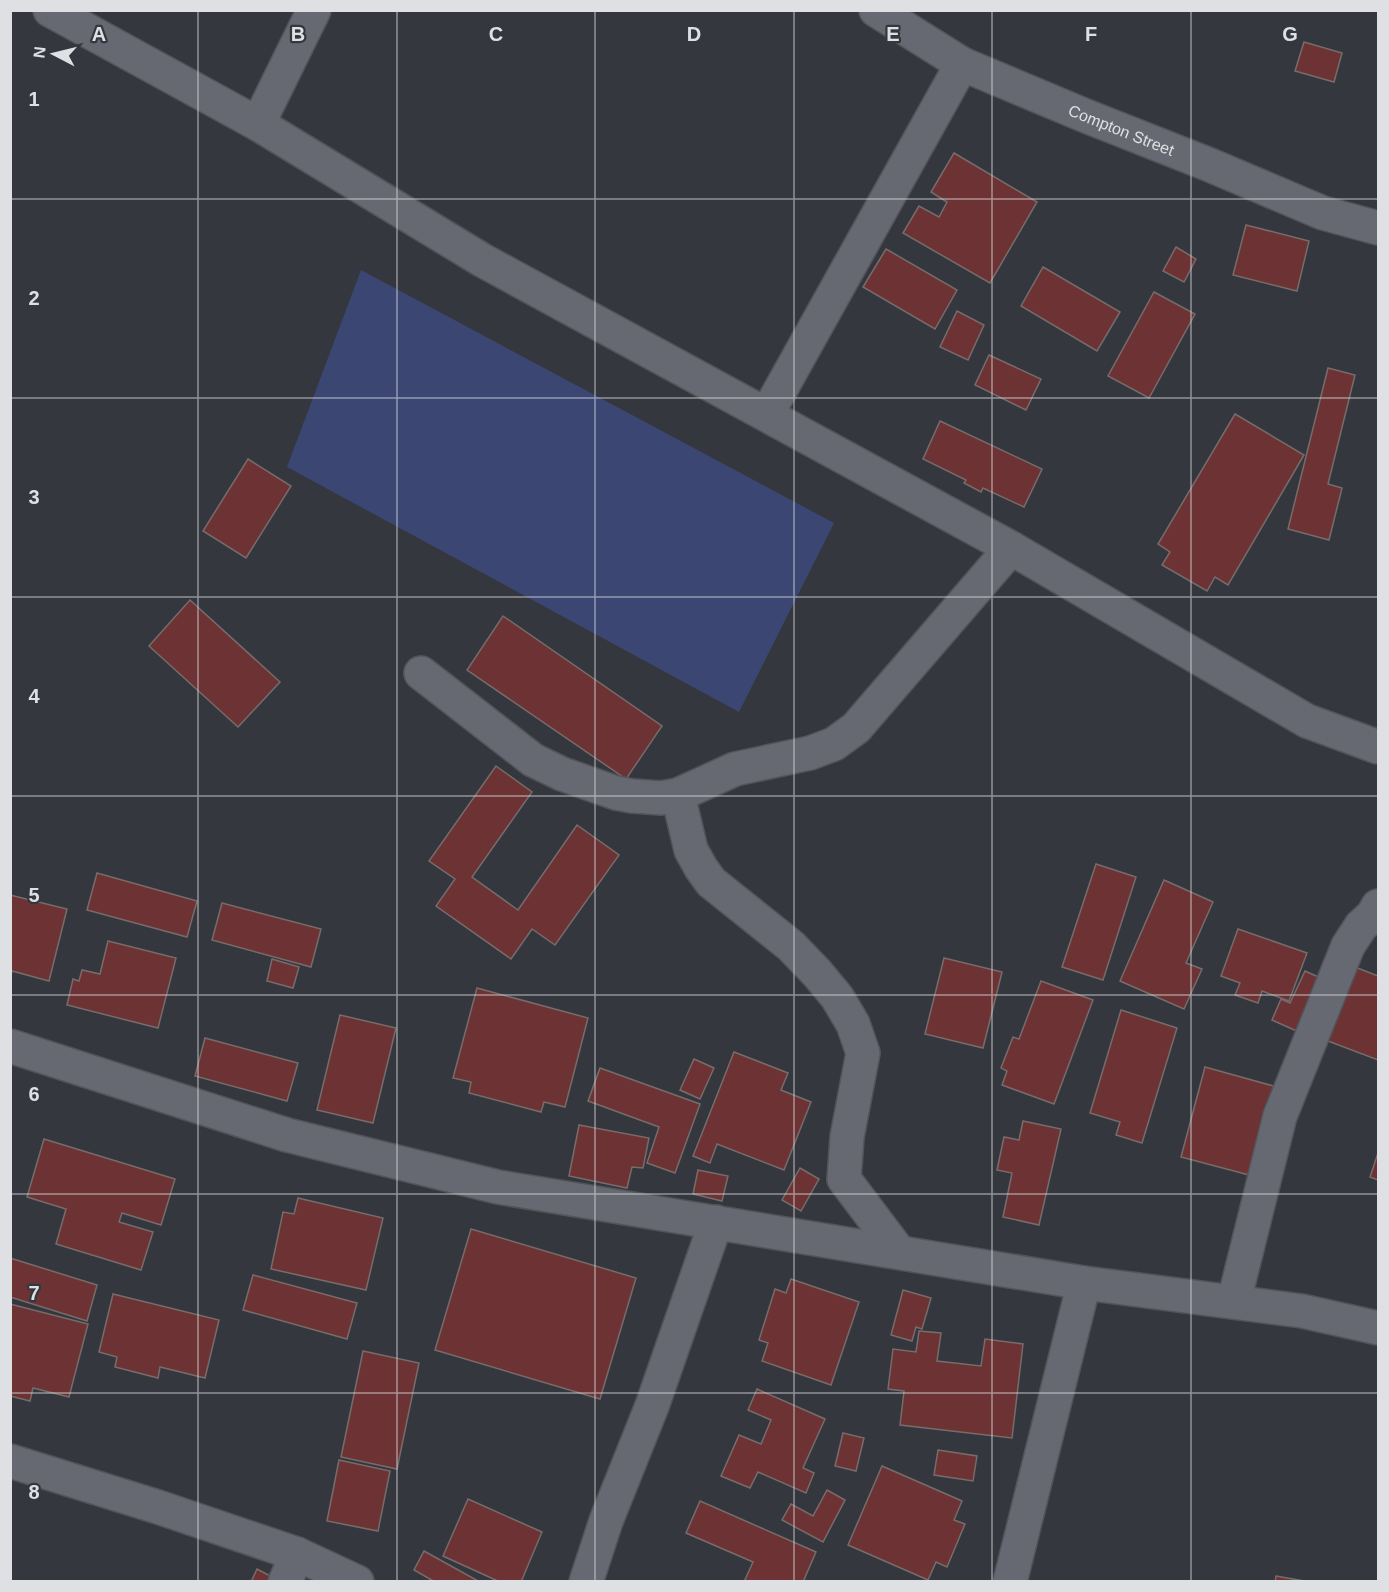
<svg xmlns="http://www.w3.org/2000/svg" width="1389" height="1592" font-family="Arial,sans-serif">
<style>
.green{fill:#3c4673}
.building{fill:#6d3334;stroke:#766c6b;stroke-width:1.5}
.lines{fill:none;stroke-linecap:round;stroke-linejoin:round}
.minor-casing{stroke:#52545a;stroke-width:36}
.minor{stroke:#676972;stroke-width:33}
.grid{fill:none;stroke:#dee0e4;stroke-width:1.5;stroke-opacity:0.55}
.labels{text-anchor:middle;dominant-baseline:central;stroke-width:4.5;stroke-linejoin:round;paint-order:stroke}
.street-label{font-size:16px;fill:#dee0e4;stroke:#35373e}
.grid-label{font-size:20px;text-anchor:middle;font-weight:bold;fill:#dee0e4;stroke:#35373e;stroke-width:4.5;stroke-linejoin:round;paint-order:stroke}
</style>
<rect width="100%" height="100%" fill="#35373e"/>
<path class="green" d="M 361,270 L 834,523 L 739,712 L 287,467 Z"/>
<g class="building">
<path d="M 1304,42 L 1342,53 L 1334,82 L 1295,71 Z"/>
<path d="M 954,153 L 1037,202 L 990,283 L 903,233 L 919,206 L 939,217 L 947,202 L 931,192 Z"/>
<path d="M 1246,225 L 1309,241 L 1297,291 L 1233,275 Z"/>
<path d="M 1176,247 L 1196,259 L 1184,282 L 1163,271 Z"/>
<path d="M 886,249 L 957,290 L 935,329 L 863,287 Z"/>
<path d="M 1043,267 L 1120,312 L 1097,351 L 1021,306 Z"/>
<path d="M 1154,292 L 1195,314 L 1149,398 L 1108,376 Z"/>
<path d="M 957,311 L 984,325 L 968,360 L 940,347 Z"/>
<path d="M 989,355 L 1041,379 L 1026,410 L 975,385 Z"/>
<path d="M 1328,368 L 1355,375 L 1328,484 L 1342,488 L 1329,540 L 1288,529 Z"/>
<path d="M 1235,414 L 1304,455 L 1228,585 L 1215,577 L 1207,591 L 1162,565 L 1170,552 L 1158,544 Z"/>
<path d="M 940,421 L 1042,469 L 1024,507 L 983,488 L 981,492 L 964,483 L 966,480 L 923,459 Z"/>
<path d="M 248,459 L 291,486 L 246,558 L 203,531 Z"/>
<path d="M 190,600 L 280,682 L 238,727 L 149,646 Z"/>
<path d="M 503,616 L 662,726 L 626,779 L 467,670 Z"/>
<path d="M 496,766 L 532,792 L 472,877 L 518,910 L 577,825 L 619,855 L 555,945 L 532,929 L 511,959 L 436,906 L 455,879 L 429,861 Z"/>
<path d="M 1096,864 L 1136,877 L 1103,980 L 1062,967 Z"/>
<path d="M 97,873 L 197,901 L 187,937 L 87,910 Z"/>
<path d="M 1164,880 L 1213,902 L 1186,963 L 1202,969 L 1184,1009 L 1120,981 Z"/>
<path d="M 10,895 L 67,909 L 49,981 L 12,971 L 10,979 Z"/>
<path d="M 222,903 L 321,929 L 311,967 L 212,940 Z"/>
<path d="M 1238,929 L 1307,953 L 1289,1001 L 1262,991 L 1258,1003 L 1235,995 L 1240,983 L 1221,976 Z"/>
<path d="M 108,941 L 176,958 L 158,1028 L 67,1005 L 73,979 L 79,981 L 82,970 L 100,974 Z"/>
<path d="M 944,958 L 1002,972 L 983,1048 L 925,1034 Z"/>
<path d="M 272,959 L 299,967 L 293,988 L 267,981 Z"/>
<path d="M 1355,967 L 1378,976 L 1378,1060 L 1328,1041 Z"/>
<path d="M 1305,971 L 1325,980 L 1301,1033 L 1272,1020 L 1281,999 L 1290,1003 Z"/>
<path d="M 1041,981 L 1093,1000 L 1054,1104 L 1002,1085 L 1007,1071 L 1001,1068 L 1013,1037 L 1019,1039 Z"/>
<path d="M 477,988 L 588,1018 L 565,1107 L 544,1102 L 541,1112 L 469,1093 L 471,1082 L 453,1078 Z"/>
<path d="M 1121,1010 L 1177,1028 L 1142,1143 L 1116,1135 L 1120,1122 L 1090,1113 Z"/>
<path d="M 340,1015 L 396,1028 L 373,1123 L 317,1110 Z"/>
<path d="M 205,1038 L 298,1063 L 287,1101 L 195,1076 Z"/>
<path d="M 734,1052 L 788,1073 L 781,1090 L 811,1102 L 784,1170 L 717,1144 L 710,1163 L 693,1156 Z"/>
<path d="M 694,1059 L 714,1068 L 700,1099 L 680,1090 Z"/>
<path d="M 1205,1067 L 1277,1087 L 1253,1176 L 1181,1157 Z"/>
<path d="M 600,1068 L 700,1104 L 675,1173 L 647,1163 L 659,1127 L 588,1101 Z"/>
<path d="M 1023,1121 L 1061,1129 L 1039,1225 L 1003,1217 L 1012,1173 L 997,1170 L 1004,1137 L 1019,1140 Z"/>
<path d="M 579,1125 L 649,1138 L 643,1168 L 632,1167 L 627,1188 L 569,1176 Z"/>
<path d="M 44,1139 L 175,1179 L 161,1225 L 122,1213 L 119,1222 L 153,1232 L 141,1270 L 56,1244 L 66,1209 L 27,1197 Z"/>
<path d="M 1378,1153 L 1378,1180 L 1370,1177 Z"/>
<path d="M 800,1168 L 819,1179 L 801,1211 L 782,1200 Z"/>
<path d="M 698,1170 L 728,1176 L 722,1201 L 693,1194 Z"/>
<path d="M 298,1198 L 383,1218 L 366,1290 L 271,1269 L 283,1212 L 294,1214 Z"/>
<path d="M 471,1229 L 636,1278 L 600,1399 L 435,1350 Z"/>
<path d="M 10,1258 L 97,1285 L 87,1321 L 10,1297 Z"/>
<path d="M 253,1275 L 357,1303 L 347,1339 L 243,1310 Z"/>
<path d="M 791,1279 L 859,1302 L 831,1385 L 762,1361 L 768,1343 L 759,1340 L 775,1289 L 786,1293 Z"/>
<path d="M 903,1290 L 931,1298 L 922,1329 L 916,1327 L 912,1341 L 891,1335 Z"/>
<path d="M 113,1294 L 219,1320 L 205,1378 L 160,1367 L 158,1378 L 115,1367 L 117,1357 L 99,1352 Z"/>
<path d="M 10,1304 L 88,1324 L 69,1397 L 33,1388 L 30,1401 L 10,1396 Z"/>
<path d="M 919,1331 L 941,1333 L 937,1361 L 981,1366 L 985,1339 L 1023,1344 L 1012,1438 L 900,1425 L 904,1391 L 888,1389 L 893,1349 L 916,1352 Z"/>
<path d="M 363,1351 L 419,1363 L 397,1469 L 341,1457 Z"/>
<path d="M 757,1389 L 825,1419 L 803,1468 L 814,1473 L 806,1493 L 758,1472 L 750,1488 L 721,1476 L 739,1435 L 761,1444 L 771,1420 L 748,1410 Z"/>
<path d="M 843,1433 L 864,1438 L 856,1471 L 835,1466 Z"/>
<path d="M 938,1450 L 977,1456 L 973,1481 L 934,1475 Z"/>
<path d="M 339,1460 L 390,1471 L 378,1531 L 327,1521 Z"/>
<path d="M 882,1466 L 962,1501 L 954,1520 L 965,1524 L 947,1567 L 936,1562 L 928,1580 L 848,1545 Z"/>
<path d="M 827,1490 L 845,1500 L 823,1542 L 782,1520 L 791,1504 L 813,1516 Z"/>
<path d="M 468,1499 L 542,1532 L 521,1582 L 500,1582 L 443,1556 Z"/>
<path d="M 700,1501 L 816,1552 L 803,1582 L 744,1582 L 753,1562 L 686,1533 Z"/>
<path d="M 424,1551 L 480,1582 L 435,1582 L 414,1570 Z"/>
<path d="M 257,1569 L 274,1578 L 273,1582 L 251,1582 Z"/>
<path d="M 1276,1576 L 1304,1581 L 1304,1582 L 1275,1582 Z"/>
</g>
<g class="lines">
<g class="minor-casing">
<g id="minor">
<path d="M 50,10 L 258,124 L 482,260 L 1011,548 L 1307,721 L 1378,747"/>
<path id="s1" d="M 876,10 L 962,64 L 1086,116 L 1210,165 L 1323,213 L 1378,228"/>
<path d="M 258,124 L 314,10"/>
<path d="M 767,414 L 962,64"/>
<path d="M 421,673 L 533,760 L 562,774 L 616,793 L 632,796 L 661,798 L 678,795 L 735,769 L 810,753 L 834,744 L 856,728 L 1011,548"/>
<path d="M 678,795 L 691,850 L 701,868 L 711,882 L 791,946 L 817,973 L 837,997 L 853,1024 L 863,1053 L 847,1137 L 844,1179 L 899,1252"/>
<path d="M 10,1046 L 287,1135 L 498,1187 L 1084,1283 L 1302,1311 L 1378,1328"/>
<path d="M 1234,1301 L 1280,1116 L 1348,946 L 1361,926 L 1373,915 L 1378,906"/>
<path d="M 10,1461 L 158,1507 L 297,1554 L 357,1582"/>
<path d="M 285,1582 L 297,1554"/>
<path d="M 586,1582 L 606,1521 L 652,1406 L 716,1222"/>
<path d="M 1010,1582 L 1084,1283"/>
</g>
</g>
<use href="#minor" class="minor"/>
</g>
<path class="grid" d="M 198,10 L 198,1582M 397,10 L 397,1582M 595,10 L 595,1582M 794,10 L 794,1582M 992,10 L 992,1582M 1191,10 L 1191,1582M 10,199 L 1378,199M 10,398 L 1378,398M 10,597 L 1378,597M 10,796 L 1378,796M 10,995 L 1378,995M 10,1194 L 1378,1194M 10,1393 L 1378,1393"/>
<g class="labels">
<g class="street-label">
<text stroke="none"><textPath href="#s1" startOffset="274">Compton Street</textPath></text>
</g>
</g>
<g class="grid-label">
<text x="99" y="41">A</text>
<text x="298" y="41">B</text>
<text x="496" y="41">C</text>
<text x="694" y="41">D</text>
<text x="893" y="41">E</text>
<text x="1091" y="41">F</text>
<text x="1290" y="41">G</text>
<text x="34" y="106">1</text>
<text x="34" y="305">2</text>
<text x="34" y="504">3</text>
<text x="34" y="703">4</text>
<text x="34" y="902">5</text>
<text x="34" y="1101">6</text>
<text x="34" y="1300">7</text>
<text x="34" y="1499">8</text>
</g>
<rect width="1389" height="1592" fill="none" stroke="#dee0e4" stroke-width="24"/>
<g transform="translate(54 54) rotate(277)" stroke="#35373e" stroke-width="4.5" paint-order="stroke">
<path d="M0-4.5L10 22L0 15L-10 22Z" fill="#dee0e4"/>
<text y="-9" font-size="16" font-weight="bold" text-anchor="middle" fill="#dee0e4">N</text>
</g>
</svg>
